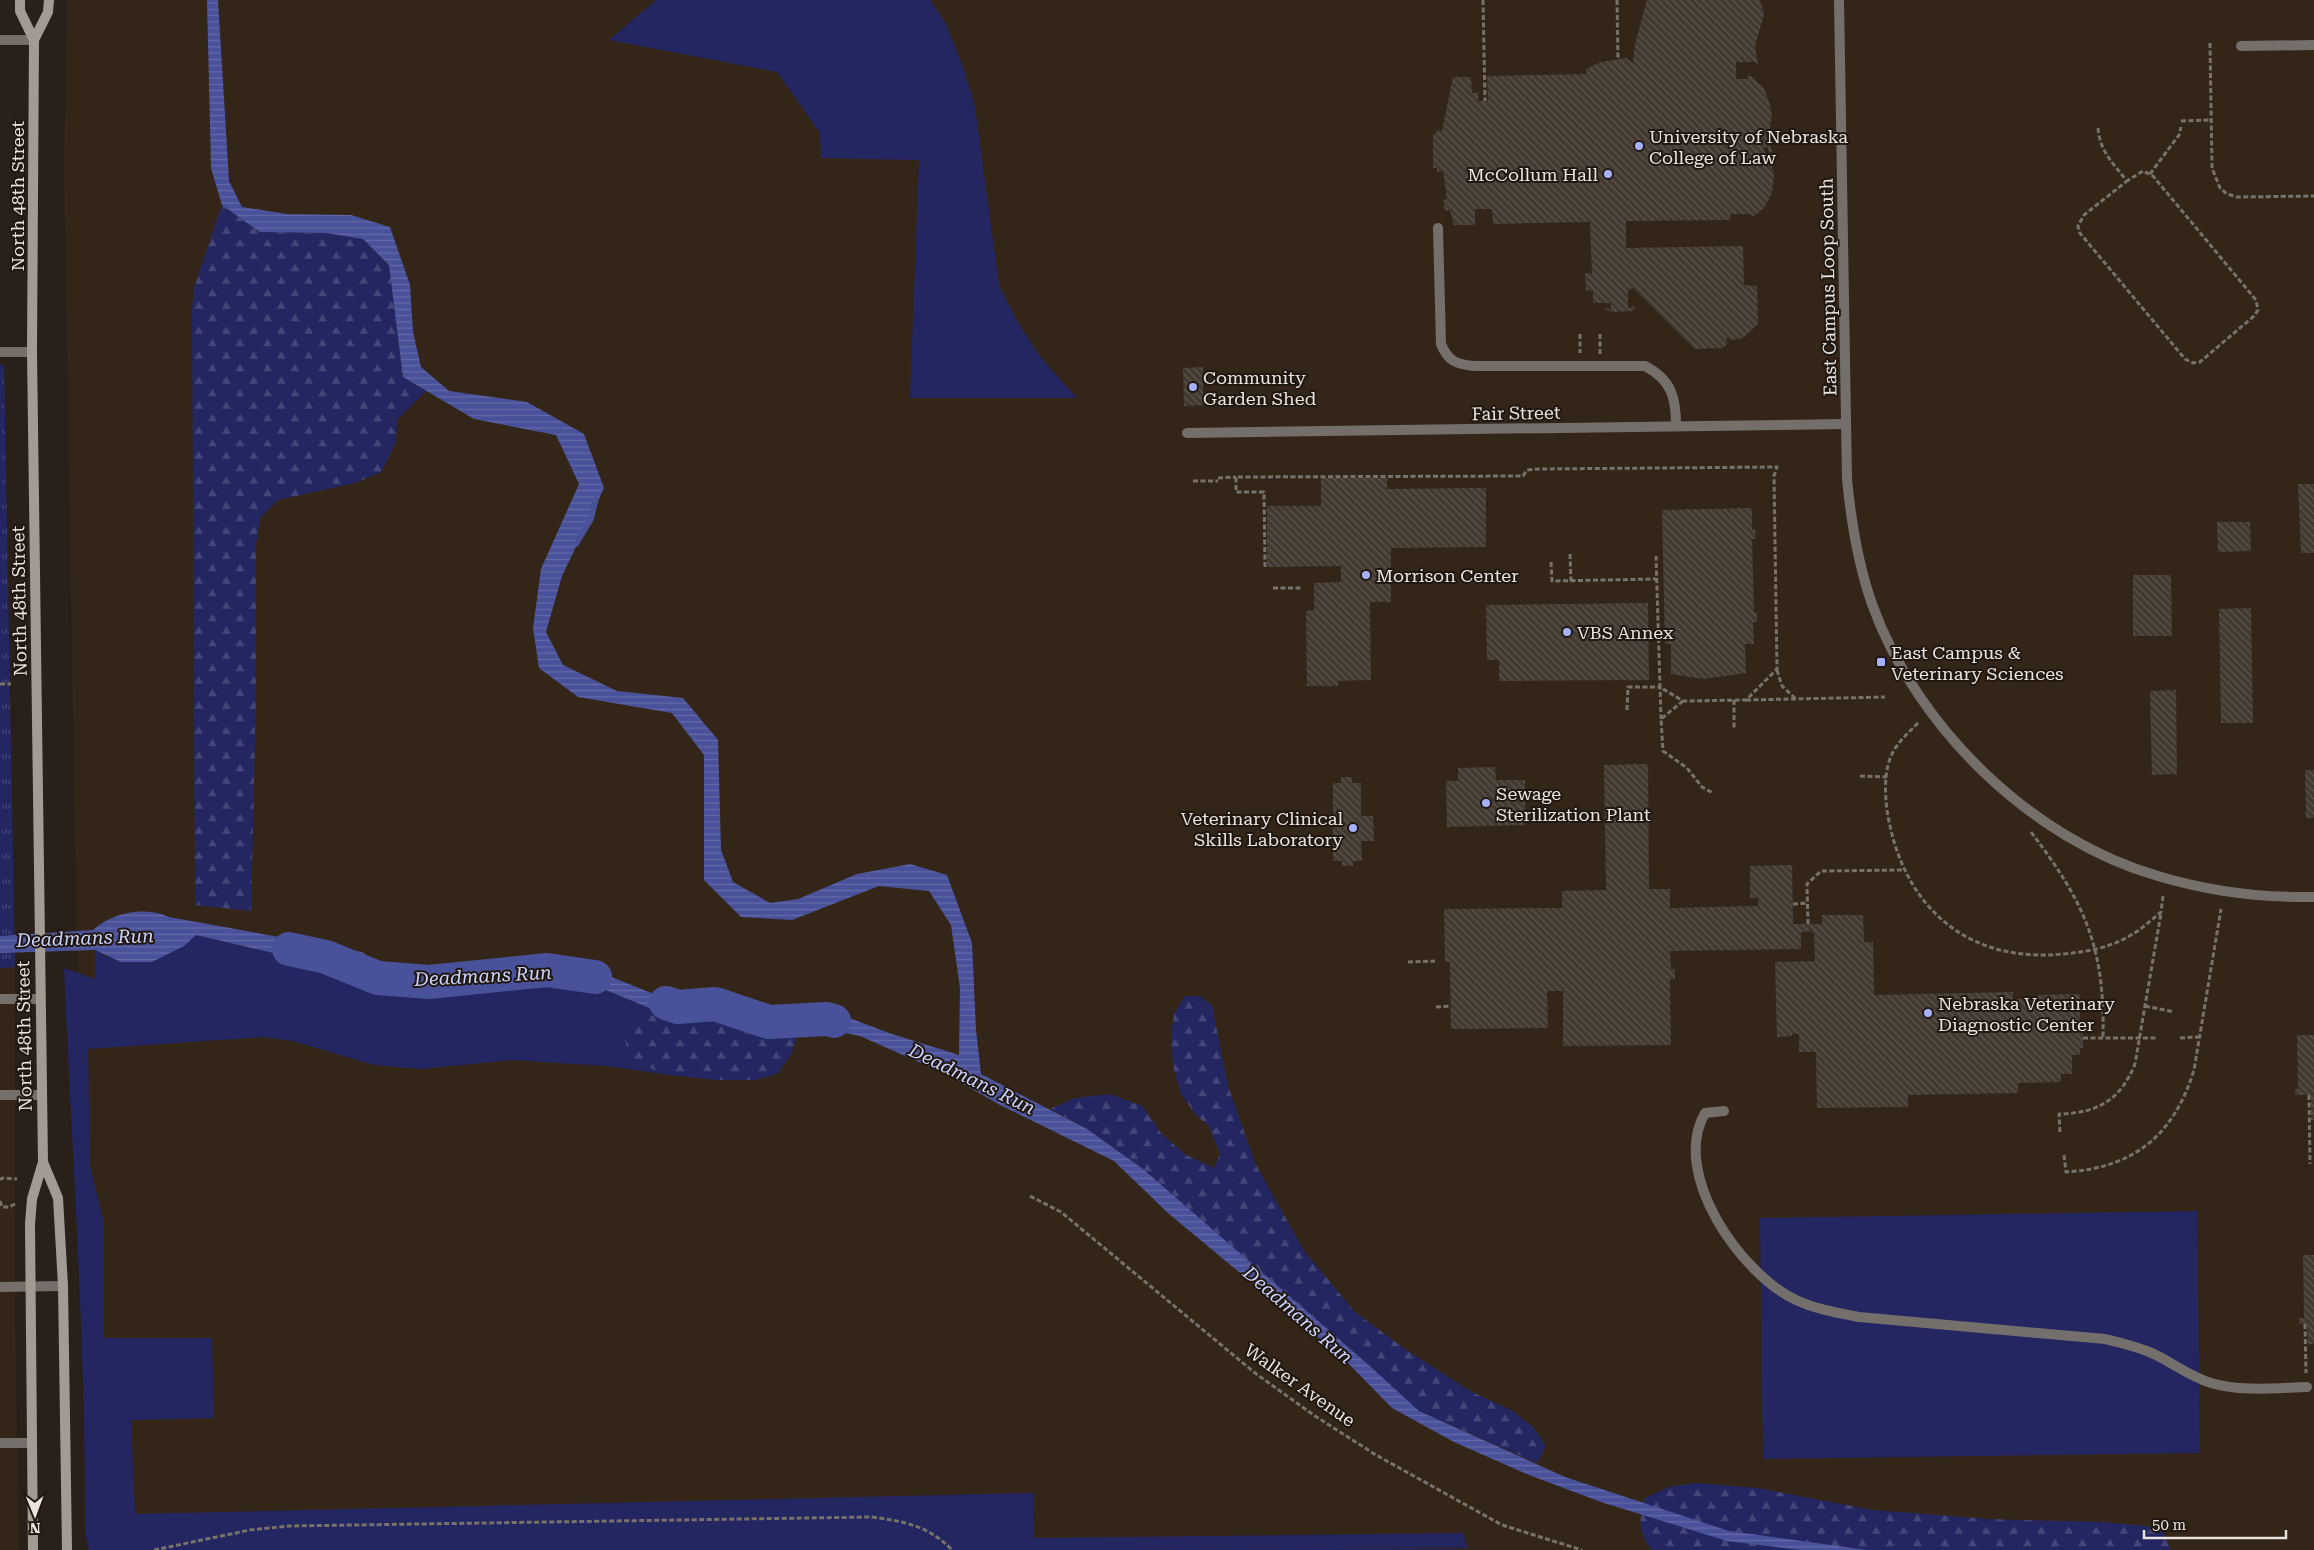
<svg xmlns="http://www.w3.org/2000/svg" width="2314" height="1550" font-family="'Roboto Serif',serif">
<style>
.built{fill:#332619}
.grass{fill:#242662}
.forest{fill:url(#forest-firs)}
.park{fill:url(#park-tufts)}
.water{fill:url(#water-rules)}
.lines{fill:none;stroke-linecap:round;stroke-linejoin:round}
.stream{stroke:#4a519b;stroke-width:5.5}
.river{stroke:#4a519b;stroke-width:34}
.building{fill:url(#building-back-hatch)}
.path{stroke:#78726a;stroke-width:3;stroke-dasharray:5 2.5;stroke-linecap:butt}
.lane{stroke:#746f6b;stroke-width:10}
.street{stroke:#746f6b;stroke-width:10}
.secondary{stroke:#a29b94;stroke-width:10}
.poi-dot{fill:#a6b1fc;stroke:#201710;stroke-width:2}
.labels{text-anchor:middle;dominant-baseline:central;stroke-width:4;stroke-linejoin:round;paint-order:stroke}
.poi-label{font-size:18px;fill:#e9e4de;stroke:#201710;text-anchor:start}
.street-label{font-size:18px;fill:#e9e4de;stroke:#201710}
.water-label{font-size:19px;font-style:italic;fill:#cbd3fe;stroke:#201710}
</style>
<defs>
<pattern id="forest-firs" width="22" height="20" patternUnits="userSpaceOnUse" patternTransform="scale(1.25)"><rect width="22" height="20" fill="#242662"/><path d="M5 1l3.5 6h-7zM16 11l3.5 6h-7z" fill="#444578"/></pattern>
<pattern id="park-tufts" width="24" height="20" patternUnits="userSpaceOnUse" patternTransform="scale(1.25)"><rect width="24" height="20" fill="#242662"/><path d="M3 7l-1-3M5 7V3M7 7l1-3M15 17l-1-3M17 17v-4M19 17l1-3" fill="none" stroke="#444578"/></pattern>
<pattern id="water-rules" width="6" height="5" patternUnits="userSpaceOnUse" patternTransform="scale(1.25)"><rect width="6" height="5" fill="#4a519b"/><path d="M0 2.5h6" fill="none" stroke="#646aa8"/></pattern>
<pattern id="building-back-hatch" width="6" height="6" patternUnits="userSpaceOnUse" patternTransform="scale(1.25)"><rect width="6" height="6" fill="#423930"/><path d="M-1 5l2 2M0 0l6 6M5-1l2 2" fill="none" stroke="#5d564e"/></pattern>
</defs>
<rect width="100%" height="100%" fill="#292119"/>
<g class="built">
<path d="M 67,0 L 2314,0 L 2314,1550 L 1054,1550 L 94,1518 L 93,1355 L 76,906 L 64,168 Z"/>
<path d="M 15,967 L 15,1318 L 19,1550 L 0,1550 L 0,968 Z"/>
</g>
<g class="grass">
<path d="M 656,0 L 930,0 L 946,24 L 964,70 L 975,107 L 999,285 L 1018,323 L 1041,358 L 1077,398 L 910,398 L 919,160 L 821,158 L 820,133 L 777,72 L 609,40 Z"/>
<path d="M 196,935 L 317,963 L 346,958 L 392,988 L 577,978 L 666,1015 L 652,1016 L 631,1061 L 669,1075 L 607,1066 L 512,1060 L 422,1069 L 374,1065 L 293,1041 L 263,1037 L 88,1049 L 90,1166 L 104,1224 L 104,1338 L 212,1338 L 214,1418 L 131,1420 L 135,1514 L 1033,1493 L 1034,1538 L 1463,1533 L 1468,1548 L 1339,1546 L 1141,1550 L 89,1550 L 85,1533 C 86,1345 72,1156 64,968 L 95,979 L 95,950 L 107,957 L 169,954 Z"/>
<path d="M 2197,1211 L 2200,1453 L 1763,1459 L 1760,1218 Z"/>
</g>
<g class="forest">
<path d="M 222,205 L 260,232 L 326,233 L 363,239 L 389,265 L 403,377 L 426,391 L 397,420 L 396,442 L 381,472 L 355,483 L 278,500 L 260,518 L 256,544 L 256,696 L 251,911 L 195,905 L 192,310 L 194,288 Z"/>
<path d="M 1185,996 L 1200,996 L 1212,1006 L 1228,1086 L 1255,1163 L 1304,1251 L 1355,1312 L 1405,1349 L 1472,1392 L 1511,1410 L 1533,1427 L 1546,1446 L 1537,1463 L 1419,1411 L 1372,1368 L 1143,1169 L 1087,1129 L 1050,1109 L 1075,1098 L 1110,1094 L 1142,1106 L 1161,1133 L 1186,1155 L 1214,1168 L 1220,1154 L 1209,1126 L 1195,1114 L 1181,1094 L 1173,1066 L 1171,1034 L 1174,1014 Z"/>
<path d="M 666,1015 L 710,1019 L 791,1021 L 796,1039 L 792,1053 L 777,1074 L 755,1080 L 718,1080 L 669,1075 L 630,1061 L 625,1040 L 631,1023 L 652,1016 Z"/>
<path d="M 1696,1483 L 1757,1488 L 1873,1510 L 1989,1519 L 2102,1522 L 2146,1526 L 2162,1530 L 2171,1550 L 1652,1550 C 1637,1531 1639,1520 1645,1498 L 1669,1487 Z"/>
<path d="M 1339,1546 L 1483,1550 L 1141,1550 Z"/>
</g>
<path class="park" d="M 0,365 L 4,365 L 15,967 L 0,968 Z"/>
<path class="water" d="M 207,0 L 218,0 L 229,181 L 242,207 L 287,214 L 351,215 L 390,227 L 410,285 L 413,332 L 421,367 L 449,391 L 527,402 L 584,434 L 604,488 L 562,576 L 546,632 L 563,665 L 617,691 L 683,698 L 718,740 L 721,850 L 733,882 L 770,903 L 798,899 L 857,874 L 910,864 L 947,875 L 972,943 L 976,1030 L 981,1074 L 1087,1129 L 1143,1169 L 1372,1368 L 1419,1411 L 1565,1477 L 1729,1531 L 1867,1550 L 1801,1550 L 1727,1541 L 1601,1502 L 1529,1475 L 1454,1442 L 1392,1408 L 1345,1360 L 1169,1214 L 1114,1161 L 1000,1105 L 946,1074 L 860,1036 L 789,1021 L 710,1019 L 666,1015 L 577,978 L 392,988 L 346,958 L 317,963 L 196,935 L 184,946 L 152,962 L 121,962 L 95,950 L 0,953 L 0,936 L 93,930 C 114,912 143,906 169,917 L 362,952 L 391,974 L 498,975 L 586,967 L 669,1000 L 777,1012 L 839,1014 L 889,1033 L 959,1055 L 960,988 L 951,925 L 929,891 L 879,886 L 792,920 L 741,917 L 704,880 L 704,755 L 672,713 L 578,697 L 539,668 L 533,628 L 541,569 L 579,484 L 556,435 L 474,419 L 403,377 L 389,265 L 363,239 L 326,233 L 260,232 L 222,205 L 211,168 Z"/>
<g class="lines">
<path class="stream" d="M 576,544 L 591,519 L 596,499"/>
<g class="river">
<path d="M 289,949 L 326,957 L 378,978 L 429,982 L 547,970 L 595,977"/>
<path d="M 666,1003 L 678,1007 L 715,1004 L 769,1022 L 827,1019 L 834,1021"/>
</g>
</g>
<g class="building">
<path d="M 1647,0 L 1760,0 L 1764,14 L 1755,46 L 1758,65 L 1755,62 L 1736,62 L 1736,79 L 1748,79 L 1748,76 L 1751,76 L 1753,78 L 1764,88 L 1770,105 L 1772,117 L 1768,137 L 1772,151 L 1770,154 L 1767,146 L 1763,149 L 1771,162 L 1774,176 L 1772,193 L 1765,207 L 1753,217 L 1751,214 L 1730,214 L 1731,220 L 1626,221 L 1626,248 L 1743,246 L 1744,285 L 1757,286 L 1758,324 L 1743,338 L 1731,340 L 1728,337 L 1726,339 L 1728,343 L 1723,348 L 1695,349 L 1633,288 L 1628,290 L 1628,309 L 1634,306 L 1635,309 L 1632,311 L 1612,312 L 1603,308 L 1611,309 L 1611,303 L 1593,303 L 1593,291 L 1586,290 L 1585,273 L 1592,274 L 1590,222 L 1493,224 L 1492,209 L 1475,209 L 1475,225 L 1454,225 L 1450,210 L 1445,211 L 1443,200 L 1447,199 L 1443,171 L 1437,172 L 1437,168 L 1433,168 L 1433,135 L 1436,134 L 1437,130 L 1442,131 L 1453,77 L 1471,77 L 1472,93 L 1479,92 L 1478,101 L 1488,101 L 1487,76 L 1587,74 L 1586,69 L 1601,62 L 1626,58 L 1633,63 L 1635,44 Z"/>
<path d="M 1203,367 L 1203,405 L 1184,406 L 1183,368 Z"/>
<path d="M 1321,478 L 1387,478 L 1387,489 L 1486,488 L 1486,547 L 1391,548 L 1391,602 L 1370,602 L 1371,680 L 1338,681 L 1338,686 L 1307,686 L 1306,611 L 1314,610 L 1314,583 L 1341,582 L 1341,566 L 1267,567 L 1267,506 L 1321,506 Z"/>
<path d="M 2298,484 L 2314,484 L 2314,553 L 2301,553 Z"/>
<path d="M 1752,508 L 1752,530 L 1755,529 L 1756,539 L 1752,539 L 1754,613 L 1757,612 L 1757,622 L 1753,622 L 1754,644 L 1745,644 L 1746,673 L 1703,679 L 1671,674 L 1671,644 L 1665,644 L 1662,510 Z"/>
<path d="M 2217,522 L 2250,522 L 2251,551 L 2218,552 Z"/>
<path d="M 2133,575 L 2171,575 L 2172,636 L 2133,636 Z"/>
<path d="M 1648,603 L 1649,680 L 1499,681 L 1499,660 L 1487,660 L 1486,605 Z"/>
<path d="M 2251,608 L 2253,723 L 2221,723 L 2219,609 Z"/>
<path d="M 2176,690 L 2177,774 L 2152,775 L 2150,691 Z"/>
<path d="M 1648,764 L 1649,889 L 1670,889 L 1670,908 L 1758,906 L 1758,898 L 1750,898 L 1750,866 L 1792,865 L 1793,924 L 1822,924 L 1822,915 L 1863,915 L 1864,942 L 1873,942 L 1874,995 L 2013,992 L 2013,999 L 2038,999 L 2038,995 L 2080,994 L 2080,1026 L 2083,1026 L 2083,1048 L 2080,1048 L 2080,1055 L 2072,1055 L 2072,1074 L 2061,1074 L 2061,1082 L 2018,1083 L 2018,1093 L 1908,1095 L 1908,1107 L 1817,1108 L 1816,1052 L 1799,1052 L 1799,1034 L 1792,1034 L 1792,1036 L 1777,1037 L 1775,962 L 1815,961 L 1814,934 L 1811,931 L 1801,932 L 1801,949 L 1670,951 L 1671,969 L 1675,969 L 1675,979 L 1670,979 L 1671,1045 L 1563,1046 L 1563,991 L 1547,991 L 1548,1028 L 1451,1029 L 1450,962 L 1445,962 L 1444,909 L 1562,908 L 1562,891 L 1606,890 L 1604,765 Z"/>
<path d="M 1495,767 L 1496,780 L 1525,780 L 1525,825 L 1447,827 L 1446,781 L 1458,781 L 1458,768 Z"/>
<path d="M 2305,770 L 2314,770 L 2314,818 L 2306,818 Z"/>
<path d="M 1341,777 L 1352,777 L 1352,783 L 1361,783 L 1361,816 L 1373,816 L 1374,841 L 1361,841 L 1362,861 L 1353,861 L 1353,866 L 1342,866 L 1342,861 L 1333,861 L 1333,783 L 1341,783 Z"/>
<path d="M 2297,1035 L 2314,1035 L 2314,1120 L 2311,1120 L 2311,1095 L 2295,1095 L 2295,1089 L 2298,1089 Z"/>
<path d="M 2303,1255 L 2314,1255 L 2314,1344 L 2308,1344 L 2307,1324 L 2299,1324 L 2299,1318 L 2304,1318 Z"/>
</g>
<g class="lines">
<g class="path">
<path d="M 1483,0 L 1485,101"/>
<path d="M 1617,0 L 1618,59"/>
<path d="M 2210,43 L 2212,168 L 2220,188 L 2227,194 L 2237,197 L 2314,196"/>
<path d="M 2181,121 L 2212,120"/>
<path d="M 2098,128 C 2100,152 2113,163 2127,181 L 2084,215 L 2078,226 L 2079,232 L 2185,359 L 2193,363 L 2200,362 L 2254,316 L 2258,310 L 2256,300 L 2153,176 L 2143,171 L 2127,181"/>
<path d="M 2150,174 L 2179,135 L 2181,127"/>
<path d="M 1580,334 L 1580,353"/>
<path d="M 1600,334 L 1600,354"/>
<path d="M 1218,478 L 1236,477"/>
<path d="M 1193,481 L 1218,481"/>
<path d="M 1570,554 L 1571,581"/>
<path d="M 1551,562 L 1552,581 L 1657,579"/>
<path d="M 1265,567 L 1264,492 L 1236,492 L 1236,477 L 1523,476 L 1527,470 L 1539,469 L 1777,467 L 1774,476 L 1777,669 L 1746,700 L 1683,701 L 1660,687 L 1656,556"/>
<path d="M 1273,588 L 1303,588"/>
<path d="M 1777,670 L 1782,686 L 1796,699"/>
<path d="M 0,684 L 11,684"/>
<path d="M 1734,700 L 1734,729"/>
<path d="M 1746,700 L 1885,697"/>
<path d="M 1683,701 L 1661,719 L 1663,751 L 1687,768 L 1702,787 L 1713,793"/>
<path d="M 1627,710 L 1628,687 L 1660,687 L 1661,719"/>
<path d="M 1918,723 C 1909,732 1899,741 1893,752 C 1882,772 1885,805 1890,826 C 1909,913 1973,963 2062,954 C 2086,952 2110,948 2131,935 C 2142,929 2151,920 2161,912 L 2163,896"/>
<path d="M 1860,776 L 1887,777"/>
<path d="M 2031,832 C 2085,903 2105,947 2103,1038"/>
<path d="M 1793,904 L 1808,903"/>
<path d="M 1808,924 L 1807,884 L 1821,871 L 1904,870"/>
<path d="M 1408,962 L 1435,961"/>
<path d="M 2145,1006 L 2174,1012"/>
<path d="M 1436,1007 L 1451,1006"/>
<path d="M 2083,1038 L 2158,1038"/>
<path d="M 2180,1038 L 2199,1037"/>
<path d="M 2309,1095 L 2310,1164"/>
<path d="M 2060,1132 L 2059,1114 C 2097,1113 2120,1101 2135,1064 L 2161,913"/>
<path d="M 2064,1155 L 2066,1172 C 2134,1168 2174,1135 2194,1070 L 2221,909"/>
<path d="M 0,1180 L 2,1178 L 17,1179"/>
<path d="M 1030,1196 L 1061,1212 L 1255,1373 L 1315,1416 L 1376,1455 L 1502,1525 L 1582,1550"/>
<path d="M 0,1201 L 2,1207 L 9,1207 L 17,1203"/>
<path d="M 2305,1324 L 2306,1373"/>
<path d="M 154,1550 L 250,1530 L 290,1526 L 871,1517 C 904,1521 929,1526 952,1550"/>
</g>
<g class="lane">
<path d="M 1839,0 L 1847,479 C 1851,521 1858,564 1872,604 C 1916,727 2032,840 2158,876 C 2208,891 2261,898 2314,897"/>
<path d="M 2241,46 L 2314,45"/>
<path d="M 1438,228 L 1441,344 C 1448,361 1456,364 1473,366 L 1645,366 C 1672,380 1676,398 1676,426"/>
<path d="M 1187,433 L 1846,424"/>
<path d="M 0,999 L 40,999"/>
<path d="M 0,1095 L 41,1095"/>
<path d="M 1724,1111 L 1705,1113 C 1670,1174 1741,1274 1796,1300 C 1815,1309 1838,1313 1859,1317 L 2105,1339 C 2122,1343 2140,1347 2156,1355 C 2174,1364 2191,1377 2211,1383 C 2241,1392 2276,1388 2307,1387"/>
<path d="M 0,1443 L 32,1443"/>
</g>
<g class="street">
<path d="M 0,40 L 34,40"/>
<path d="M 0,352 L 32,352"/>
<path d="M 0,1287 L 63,1286"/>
</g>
<g class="secondary">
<path d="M 20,0 L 20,11 L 34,40 L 32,352 L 43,1162 L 32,1199 L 30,1224 L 33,1550"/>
<path d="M 34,40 L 48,12 L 49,0"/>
<path d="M 43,1162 L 58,1198 L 63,1286 L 67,1550"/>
</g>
</g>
<g class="poi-dot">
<circle cx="1639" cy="146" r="5"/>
<circle cx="1608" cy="174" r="5"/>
<circle cx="1193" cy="387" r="5"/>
<circle cx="1366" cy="575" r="5"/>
<circle cx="1567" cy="632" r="5"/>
<rect x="1876" y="657" width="10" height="10" rx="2.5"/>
<circle cx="1486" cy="803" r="5"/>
<circle cx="1353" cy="828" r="5"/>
<circle cx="1928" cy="1013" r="5"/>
</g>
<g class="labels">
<g class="poi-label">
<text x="1649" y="136">University of Nebraska<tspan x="1649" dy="21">College of Law</tspan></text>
<text x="1598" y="174" text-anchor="end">McCollum Hall</text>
<text x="1203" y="377">Community<tspan x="1203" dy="21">Garden Shed</tspan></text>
<text x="1376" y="575">Morrison Center</text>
<text x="1577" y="632">VBS Annex</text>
<text x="1891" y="652">East Campus &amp;<tspan x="1891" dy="21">Veterinary Sciences</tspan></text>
<text x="1496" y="793">Sewage<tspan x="1496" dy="21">Sterilization Plant</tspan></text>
<text x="1343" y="818" text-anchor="end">Veterinary Clinical<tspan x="1343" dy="21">Skills Laboratory</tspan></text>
<text x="1938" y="1003">Nebraska Veterinary<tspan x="1938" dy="21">Diagnostic Center</tspan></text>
</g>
<g class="street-label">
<text transform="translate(17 196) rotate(-90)">North 48th Street</text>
<text transform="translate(1828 287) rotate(-91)">East Campus Loop South</text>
<text transform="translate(1516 413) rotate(-1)">Fair Street</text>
<text transform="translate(19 601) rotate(-91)">North 48th Street</text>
<text transform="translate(24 1036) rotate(-91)">North 48th Street</text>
<text transform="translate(1300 1385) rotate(35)">Walker Avenue</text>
</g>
<g class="water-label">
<text transform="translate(85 938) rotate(-2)">Deadmans Run</text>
<text transform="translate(483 976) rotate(-3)">Deadmans Run</text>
<text transform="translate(972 1079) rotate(26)">Deadmans Run</text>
<text transform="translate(1298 1315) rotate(41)">Deadmans Run</text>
</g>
</g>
<g transform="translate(35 1515) rotate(179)" stroke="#201710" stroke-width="4" paint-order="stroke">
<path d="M0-4L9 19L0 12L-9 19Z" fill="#e9e4de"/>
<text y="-8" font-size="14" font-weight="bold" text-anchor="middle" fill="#e9e4de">N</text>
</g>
<path d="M2144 1530v8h142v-8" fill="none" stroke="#e9e4de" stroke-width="2.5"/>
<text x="2152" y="1530" font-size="15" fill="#e9e4de" stroke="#201710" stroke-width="4" paint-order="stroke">50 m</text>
</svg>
